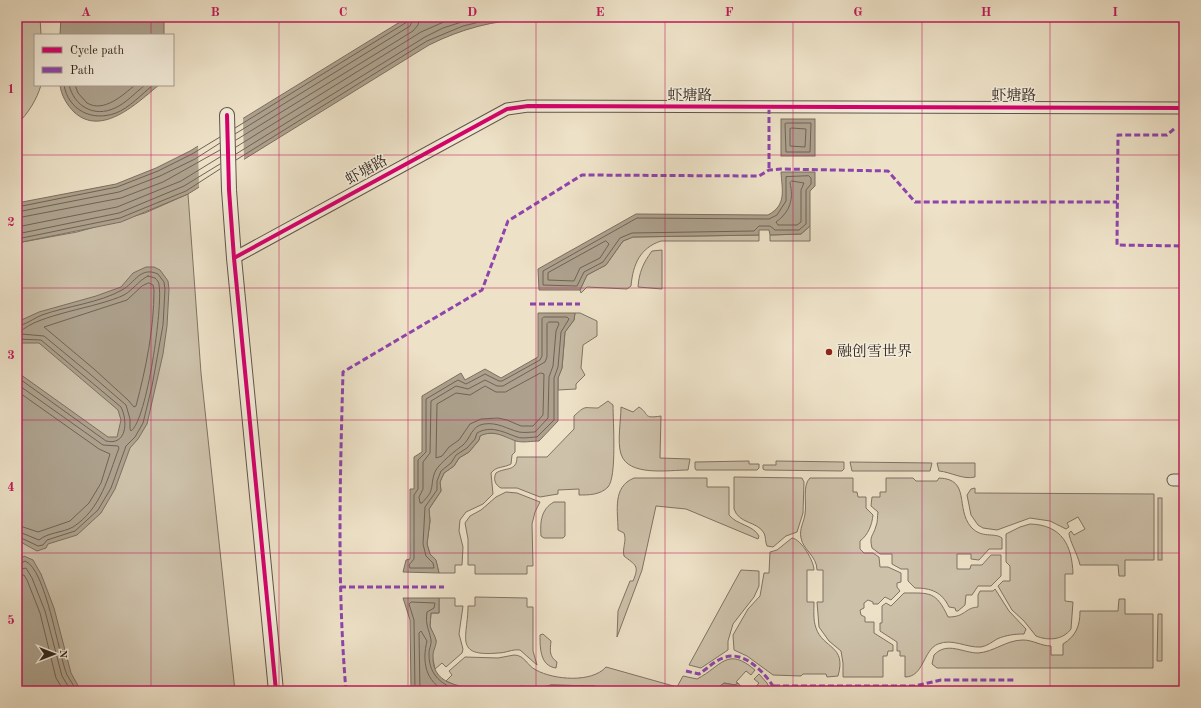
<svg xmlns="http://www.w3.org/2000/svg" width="1201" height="708" font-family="'Old Standard TT','Noto Serif SC',serif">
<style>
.green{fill:#cdc1aa;stroke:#7f7364}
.water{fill:#ada18d;stroke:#7b6f60}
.pier{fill:#ede1c7}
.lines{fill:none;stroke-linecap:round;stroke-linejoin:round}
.shore{stroke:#6f6355;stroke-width:1}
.minor-casing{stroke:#605448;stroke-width:13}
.tertiary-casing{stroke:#605448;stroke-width:16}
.minor{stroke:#f3ecdb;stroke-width:11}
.tertiary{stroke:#f3ecdb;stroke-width:14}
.quiet{stroke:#8e44ad;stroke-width:3;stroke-dasharray:6 3;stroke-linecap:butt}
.cycleway-casing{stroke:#f3ecdb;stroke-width:6}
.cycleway{stroke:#d6006c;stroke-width:4}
.grid{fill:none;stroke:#c2185b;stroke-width:1;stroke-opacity:0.55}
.poi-dot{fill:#8f2418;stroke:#f3ecdb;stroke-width:1.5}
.labels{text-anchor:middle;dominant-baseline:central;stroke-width:3;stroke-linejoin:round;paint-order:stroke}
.street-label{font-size:15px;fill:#31251d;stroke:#f3ecdb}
.poi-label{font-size:15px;fill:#31251d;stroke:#f3ecdb;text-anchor:start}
.neatline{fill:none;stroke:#c2185b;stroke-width:1.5}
.grid-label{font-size:13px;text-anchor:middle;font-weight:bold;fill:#c2185b}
</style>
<rect width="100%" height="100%" fill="#ede1c7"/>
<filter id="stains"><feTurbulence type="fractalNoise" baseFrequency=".005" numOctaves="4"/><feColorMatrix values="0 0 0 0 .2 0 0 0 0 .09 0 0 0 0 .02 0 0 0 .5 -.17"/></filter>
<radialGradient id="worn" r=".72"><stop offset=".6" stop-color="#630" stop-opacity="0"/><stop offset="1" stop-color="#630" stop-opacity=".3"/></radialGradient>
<g class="green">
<path d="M 17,17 L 40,17 L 41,35 L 35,35 L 35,85 L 41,85 C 37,99 28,114 17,124 Z"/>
<path d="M 188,194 L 201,373 L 235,691 L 17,691 L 17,243 L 77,232 L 145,213 Z"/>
<path d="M 810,226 L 810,241 L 770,241 L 770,235 L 801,234 Z"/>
<path d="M 759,235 L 759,241 L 661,241 C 640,248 633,264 631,286 L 627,289 L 587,287 L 581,293 L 580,290 L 587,275 L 606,265 L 623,241 L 633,237 Z"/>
<path d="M 662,250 L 662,289 L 638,287 C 639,273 643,263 652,251 Z"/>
<path d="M 575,313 L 580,313 L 597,321 L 597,336 L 583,345 L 581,368 L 585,375 L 576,384 L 576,389 L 558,390 L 558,378 L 562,368 L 565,332 L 574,320 Z"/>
<path d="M 608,401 L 613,405 C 613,421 617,477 608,487 C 600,495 589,495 579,495 L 579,489 L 558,490 L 558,494 L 540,497 L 517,488 L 501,488 C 495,485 493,479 496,473 C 505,467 517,472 517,457 L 547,457 L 574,429 L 574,416 C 586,405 583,408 598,408 Z"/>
<path d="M 621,407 L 633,412 L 639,407 C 650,414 642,419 661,416 L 660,458 L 690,459 L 688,470 C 669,470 628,477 621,454 C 617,442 621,420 621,407 Z"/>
<path d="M 485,433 L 503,434 L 515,440 L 515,452 L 512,455 L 511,464 C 504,468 496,466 491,473 L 493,494 L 483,504 L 466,512 L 460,520 L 459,531 L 463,547 L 462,565 L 455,565 L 455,573 L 439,573 L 436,561 L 430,554 L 427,544 L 430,521 L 429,509 L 441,491 L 440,482 L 444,473 L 454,466 L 459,458 L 469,452 L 479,440 L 480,436 Z"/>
<path d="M 749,461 L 749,464 L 759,464 L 759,468 L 757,470 L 696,470 L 695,468 L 695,462 Z"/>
<path d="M 776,461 L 844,462 L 844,469 L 842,471 L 765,470 L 763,469 L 763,465 L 776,465 Z"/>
<path d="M 850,462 L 932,463 L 930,471 L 852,471 Z"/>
<path d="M 937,463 L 975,463 L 975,477 C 963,480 951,472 939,471 Z"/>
<path d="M 734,477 L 802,478 L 804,482 L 803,513 L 797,532 L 786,536 L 773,547 L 767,546 C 765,542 766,537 764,533 C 757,521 739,524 734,509 Z"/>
<path d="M 634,478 L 707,478 L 707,487 L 729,487 L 729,515 C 737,525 753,525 759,536 L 758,539 L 686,509 L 656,506 L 642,570 L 617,637 L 618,611 L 630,581 L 633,581 C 640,565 635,565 624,556 C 622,548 627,541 624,533 L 618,530 C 618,511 612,487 634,478 Z"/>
<path d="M 810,478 L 853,478 L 853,492 L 857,492 L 858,497 L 866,497 L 866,508 L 873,515 C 872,525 868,535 860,541 L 860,549 L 864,553 L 873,553 L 879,557 L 880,567 L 888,567 L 901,573 L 901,582 L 897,583 L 897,587 L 900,591 L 891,600 L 885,597 L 878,604 L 873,604 L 873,602 L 868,600 L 864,603 L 864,608 L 860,610 L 861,615 L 865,617 L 865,622 L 874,622 L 874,633 L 893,645 L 893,651 L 888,651 L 887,656 L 883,656 L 883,677 L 843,677 L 843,663 L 841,651 L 829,641 L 819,627 L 817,602 L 823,602 L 823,570 L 817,570 C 817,556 803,550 801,538 C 799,529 804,522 805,514 C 807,504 802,485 810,478 Z"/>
<path d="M 886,478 L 913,478 L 916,481 L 937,481 L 939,478 C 971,479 955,508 971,527 C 982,539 994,532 1002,538 L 1002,549 L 989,549 L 979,560 L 971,559 L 971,554 L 957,554 L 957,569 L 970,569 L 971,565 L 982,565 L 991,555 L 1001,555 L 1001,576 L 991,586 L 978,586 L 972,595 L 966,595 L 965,605 L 958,611 L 956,611 L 955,608 L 949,607 C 942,592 931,588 915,588 L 908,581 L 908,569 L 901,569 L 892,564 L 892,554 L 880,554 L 872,548 C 869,535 873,537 876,526 C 878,522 877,517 878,512 L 871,506 L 872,497 L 880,497 L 880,492 L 886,492 Z"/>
<path d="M 975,488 L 975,493 L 1154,494 L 1154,560 L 1125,560 L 1125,576 L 1119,576 L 1118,565 L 1080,565 C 1078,555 1069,540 1069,533 L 1071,531 L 1074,535 L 1085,529 L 1078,517 L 1067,523 L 1069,527 L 1066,529 L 1050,521 L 1030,518 L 997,530 L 983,528 L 978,525 L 971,515 L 967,495 L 971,489 Z"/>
<path d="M 506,492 L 517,493 L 540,502 L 535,512 L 532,524 L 533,566 L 527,566 L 527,574 L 475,574 L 475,565 L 468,565 L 468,539 L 465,523 L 470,516 L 481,510 L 496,497 Z"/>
<rect x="1158" y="498" width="4" height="62"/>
<path d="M 554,502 L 565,502 L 565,536 L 563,538 L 544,538 L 541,536 C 540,522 541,509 554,502 Z"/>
<path d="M 1030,524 C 1062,525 1072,545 1073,574 L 1065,574 L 1065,601 L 1073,602 L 1071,629 C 1063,640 1048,641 1036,636 L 1024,621 L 1012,610 L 998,586 L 1003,581 L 1010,581 L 1010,566 L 1006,562 L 1006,534 L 1020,527 Z"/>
<path d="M 792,538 C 801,539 814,561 814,570 L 807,570 L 807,602 L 814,602 C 814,610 813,620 816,628 C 823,649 847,645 838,676 L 827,677 L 826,674 L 803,674 L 801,676 L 773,675 L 747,656 L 734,650 L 733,635 L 748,609 L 760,596 L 764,573 L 769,573 L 770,552 L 777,550 Z"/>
<path d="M 741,570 L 759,571 L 759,586 L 754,597 L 733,624 L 728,641 L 728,650 L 701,668 L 689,665 Z"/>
<path d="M 995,589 L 1009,611 L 1026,629 L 1024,634 C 1015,634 1006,635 997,639 C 992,642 987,646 981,647 C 966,648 953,638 938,644 C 923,650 924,677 905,677 L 905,656 L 900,656 L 900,651 L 897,651 L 897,642 L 880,631 L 880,623 L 882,623 L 882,606 L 886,603 L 891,606 L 904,593 C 930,593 936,591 948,617 C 966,617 964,608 978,607 L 978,595 L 980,591 L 993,591 Z"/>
<path d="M 475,597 L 527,598 L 527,607 L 533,607 L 533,651 L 537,665 L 520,650 C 512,649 506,653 498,653 C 453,657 468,637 468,606 L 475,606 Z"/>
<path d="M 439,598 L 455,598 L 455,606 L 463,606 L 459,634 L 463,649 L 462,653 L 446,667 L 442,663 L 435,669 L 432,655 L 436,641 L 430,626 L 431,613 L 439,613 Z"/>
<path d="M 1119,599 L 1125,599 L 1125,614 L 1153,614 L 1153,668 L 937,668 L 932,664 L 934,655 C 947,641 963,653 978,653 C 994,652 1006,640 1023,640 C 1033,640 1041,646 1051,646 L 1051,655 L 1063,655 L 1063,644 C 1076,636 1080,626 1080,611 L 1118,611 Z"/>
<path d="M 1158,614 L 1162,614 L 1162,661 L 1157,661 Z"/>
<path d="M 543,634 L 551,641 C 550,651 549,656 557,662 L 556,668 C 540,666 540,648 540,635 Z"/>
<path d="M 514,655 C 525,655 527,666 536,670 C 554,680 592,683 606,667 L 677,687 L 683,676 L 697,679 C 722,666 727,646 755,670 L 751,675 L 746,671 L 736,682 L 738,683 L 735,685 L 724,683 L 718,691 L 600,691 L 595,686 L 551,685 L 540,688 L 496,691 L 477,687 L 459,687 L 446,681 L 452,675 L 449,671 L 465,657 L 498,658 Z"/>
<path d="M 759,674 L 767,683 L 771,691 L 752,691 L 759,683 L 754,679 Z"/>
</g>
<g class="water">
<path d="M 61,17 L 164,17 L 164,35 L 60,35 Z"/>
<path d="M 408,17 L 1183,17 L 1183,21 L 530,19 C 494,20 461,29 429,45 L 188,194 L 121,222 L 17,243 L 17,203 L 116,184 L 156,168 L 190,151 Z"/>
<path d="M 60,85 L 159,85 C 138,102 102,138 74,112 C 67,105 61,95 60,85 Z"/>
<rect x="781" y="119" width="34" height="37"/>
<path d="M 781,172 L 815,172 L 815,186 L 810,191 L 810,226 L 801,234 L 770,235 L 769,230 L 759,230 L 759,235 L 633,237 L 623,241 L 606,265 L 587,275 L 580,290 L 539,290 L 538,269 L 636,214 L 768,215 C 787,205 782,190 781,172 Z"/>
<path d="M 146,267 L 154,267 L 160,270 L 168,281 L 169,289 L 167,326 L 163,354 L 147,424 L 138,439 L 130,448 L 115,489 L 101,513 L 77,535 L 48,544 L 46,548 L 37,551 L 17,540 L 17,372 L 108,437 L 117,437 L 121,420 L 118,410 L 39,343 L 17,343 L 17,322 L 39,312 L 96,296 L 121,287 L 133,273 Z"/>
<path d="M 538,313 L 575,313 L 574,320 L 565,332 L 562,368 L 558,378 L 558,421 L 539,441 C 533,441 522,443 516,441 C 504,437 494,429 480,436 L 479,440 L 469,452 L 459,458 L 454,466 L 444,473 L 440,482 L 441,491 L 429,509 L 430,521 L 427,544 L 430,554 L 436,560 L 439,573 L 403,572 L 406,560 L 410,559 L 410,489 L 414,489 L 414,457 L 422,452 L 422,396 L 461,373 L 465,380 L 485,369 L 501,378 L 538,357 Z"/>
<path d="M 24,556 L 33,560 L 41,574 L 54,608 L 71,673 L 81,691 L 17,691 L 17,562 Z"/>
<path d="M 403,598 L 439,598 L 439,613 L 431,613 C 431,617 430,622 430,626 C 431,630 435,635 436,640 C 437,645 433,650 433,655 C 431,691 472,686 496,691 L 412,691 L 411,689 L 410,620 Z"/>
<path d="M 724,683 L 735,685 L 738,683 L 745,691 L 718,691 L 720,686 Z"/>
<path d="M 551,685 L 595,686 L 600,691 L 497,691 L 513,691 L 520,686 L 540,688 Z"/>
</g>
<path class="pier" d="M 243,116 L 244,161 L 199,189 L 198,144 Z"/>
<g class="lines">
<g class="shore">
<path d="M 1071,17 L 1184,17"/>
<path d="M 64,85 C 68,110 92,122 116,113 C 129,108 142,94 153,85"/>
<path d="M 69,85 C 74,106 94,118 115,108 C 126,103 135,93 145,85"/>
<path d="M 75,85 L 78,93 L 87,103 C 104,113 123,95 135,85"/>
<path d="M 787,123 L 811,123 L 810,152 L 786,152 L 785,124 Z"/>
<path d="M 235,128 L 407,22 L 409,17"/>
<path d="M 792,128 L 806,129 L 805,147 L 790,146 L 790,129 Z"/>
<path d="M 235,134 L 410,26 L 414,17"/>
<path d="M 236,140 L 413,31 L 418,25 L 420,17"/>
<path d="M 236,147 L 421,32 L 455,17"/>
<path d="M 236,154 L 425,37 L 443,28 L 477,17"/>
<path d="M 236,160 L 427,41 L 463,26 L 500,17"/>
<path d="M 809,176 L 811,178 L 811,184 L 806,190 L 806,224 L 799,230 L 775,230 L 770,226 L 759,226 L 754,231 L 632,233 L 620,238 L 603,262 L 584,272 L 577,286 L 543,285 L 543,271 L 637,218 L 769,219 L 777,215 L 786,201 L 786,177 Z"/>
<path d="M 792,181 L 804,183 L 801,190 L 801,222 L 797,225 L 778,225 L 776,222 C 790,212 794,199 790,183 Z"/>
<path d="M 17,207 L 117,187 L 158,171 L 192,154 L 220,137"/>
<path d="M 17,212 L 119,192 L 160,176 L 195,159 L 220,143"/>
<path d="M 17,218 L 121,198 L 163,182 L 220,150"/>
<path d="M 17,227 L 117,207 L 181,181 L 220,157"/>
<path d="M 17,234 L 119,213 L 184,186 L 220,164"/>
<path d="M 17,239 L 120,218 L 186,191 L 220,169"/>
<path d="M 606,241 L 609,244 L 600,258 L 580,268 L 574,281 L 548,280 L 548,273 Z"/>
<path d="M 148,276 L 155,278 C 157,280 159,282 159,285 C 163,306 147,420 131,431 L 130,429 L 130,419 L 126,405 L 90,374 L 44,336 L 21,334 L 20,332 C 38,314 97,308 124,295 C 133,290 138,281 148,276 Z"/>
<path d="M 149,283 L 153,285 L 154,290 C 154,329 146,368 136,406 L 134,407 L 128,400 L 94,369 L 44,327 L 127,300 L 142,286 Z"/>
<path d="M 544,317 L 567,317 L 569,319 L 561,332 L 558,367 L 554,378 L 554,420 L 537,437 C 531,437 523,439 517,437 C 503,432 491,425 477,433 L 475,439 L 467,448 L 456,455 L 451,463 L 441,471 L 437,481 L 437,490 L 425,507 L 423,544 L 426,556 L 433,563 L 434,568 L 410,568 L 409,565 L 414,559 L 414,495 L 418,489 L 418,460 L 426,452 L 426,399 L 458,380 L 466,384 L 485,374 L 499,381 L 502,381 L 540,360 L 542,356 L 542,319 Z"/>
<path d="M 549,322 L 558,322 L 559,324 L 556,331 L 553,366 L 549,377 L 548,418 L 535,432 C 530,432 524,433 519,432 C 507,429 498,422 484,424 C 471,426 471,438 463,445 C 456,450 440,463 436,470 C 432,477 433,483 431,490 C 430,495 425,499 422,503 L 420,503 L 419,497 L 423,489 L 423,462 L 430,453 L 431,401 L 456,386 L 468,389 L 485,380 L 497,386 L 503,386 L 545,362 L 547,357 L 547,324 Z"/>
<path d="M 17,326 C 26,325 34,318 42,315 C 67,306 99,303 122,290 C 135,283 140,266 158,274 L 164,282 L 165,289 L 163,325 L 152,386 L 143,423 L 135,437 L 126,446 L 111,488 L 98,510 L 75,531 L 47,540 L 43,545 L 38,546 L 17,536"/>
<path d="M 17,339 L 41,340 L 121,407 C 128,421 127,446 106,441 L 17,377"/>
<path d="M 541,373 L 544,374 L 543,415 L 533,426 L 521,426 L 507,420 L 498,418 L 481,419 L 470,424 L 459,440 L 449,447 L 442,456 L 436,458 L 437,404 L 456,393 L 470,395 L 485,386 L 496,392 L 505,392 Z"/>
<path d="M 17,384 L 103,445 L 118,446 L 119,448 C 108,477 101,509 73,527 C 62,533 49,532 39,540 L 17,531"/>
<path d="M 17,391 L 99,449 L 110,454 L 101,483 L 89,503 L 70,521 L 38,532 L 17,525"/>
<path d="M 17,565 L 25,561 C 46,569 58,653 67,675 C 70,680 74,686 77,691"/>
<path d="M 17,570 L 26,568 L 32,578 L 45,611 L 62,676 L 71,691"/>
<path d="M 17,576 L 24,575 L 27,580 L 40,613 L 56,678 L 64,691"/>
<path d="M 415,691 L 414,620 L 409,604 L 411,602 L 435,603 L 434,608 L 427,612 C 425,626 429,628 431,640 C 432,645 428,650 429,655 C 429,675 442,685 459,691"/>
<path d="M 420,691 L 419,633 L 421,631 L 427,641 C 422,661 425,682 446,691"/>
<path d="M 544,691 L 552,689 L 594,691"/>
</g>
<g class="minor-casing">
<g id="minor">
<path d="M 234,258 L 507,109 L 528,106 L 1184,108"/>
<path d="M 1173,480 L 1184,480"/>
</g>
</g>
<g class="tertiary-casing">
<path id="tertiary" d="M 227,115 L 229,190 L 234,258 L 276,691"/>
</g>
<use href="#minor" class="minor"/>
<use href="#tertiary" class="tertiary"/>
<g class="quiet">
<path d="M 769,108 L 769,170"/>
<path d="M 1174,129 L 1167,135 L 1118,135 L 1117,245 L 1184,246"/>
<path d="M 530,304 L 580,304"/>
<path d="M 340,587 L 444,587"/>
<path d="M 686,671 L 699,674 C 707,669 714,661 723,658 C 744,649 765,673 775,689"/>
<path d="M 774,686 L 915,686 L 941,680 L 1014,680"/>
<path d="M 346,691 C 337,585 340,479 343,372 L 482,290 L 508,221 L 582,175 L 759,176 L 769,170 L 781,169 L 888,171 L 915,202 L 1117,202"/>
</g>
<g class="cycleway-casing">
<g id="cycleway">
<path d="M 227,115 L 229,190 L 234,258 L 276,691"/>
<path d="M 234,258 L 507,109 L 528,106 L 1184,108"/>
</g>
</g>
<use href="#cycleway" class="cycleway"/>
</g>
<path class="grid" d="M 151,17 L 151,35M 279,17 L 279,691M 408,17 L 408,691M 536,17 L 536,691M 665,17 L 665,691M 793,17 L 793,691M 922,17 L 922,691M 1050,17 L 1050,691M 151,85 L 151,691M 17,155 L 1184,155M 17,288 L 1184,288M 17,420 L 1184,420M 17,553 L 1184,553"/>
<circle class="poi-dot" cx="829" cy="352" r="4"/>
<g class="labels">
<g class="street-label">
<text x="690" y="96">虾塘路</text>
<text x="1014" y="96">虾塘路</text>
<text transform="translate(367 171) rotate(-29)">虾塘路</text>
</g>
<g class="poi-label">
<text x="837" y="352">融创雪世界</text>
</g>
</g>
<rect width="1201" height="708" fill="none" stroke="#ede1c7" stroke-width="44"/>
<rect x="34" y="34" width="140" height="52" fill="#f3ecdb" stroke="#a59c8f"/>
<rect x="42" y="47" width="20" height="6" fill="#d6006c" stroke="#a59c8f"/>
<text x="70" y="54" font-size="12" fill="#31251d">Cycle path</text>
<rect x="42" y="67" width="20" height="6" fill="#8e44ad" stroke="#a59c8f"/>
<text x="70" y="74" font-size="12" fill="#31251d">Path</text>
<g transform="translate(54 654) rotate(90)" stroke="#f3ecdb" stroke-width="3" paint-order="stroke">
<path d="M0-3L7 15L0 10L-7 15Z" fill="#31251d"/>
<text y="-6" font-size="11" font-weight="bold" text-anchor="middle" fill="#31251d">N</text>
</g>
<rect x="22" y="22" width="1157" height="664" class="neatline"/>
<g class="grid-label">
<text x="86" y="16">A</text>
<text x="215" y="16">B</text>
<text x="343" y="16">C</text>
<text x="472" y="16">D</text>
<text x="600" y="16">E</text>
<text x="729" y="16">F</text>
<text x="858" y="16">G</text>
<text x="986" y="16">H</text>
<text x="1115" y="16">I</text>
<text x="11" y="93">1</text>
<text x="11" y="226">2</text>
<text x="11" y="359">3</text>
<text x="11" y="491">4</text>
<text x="11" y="624">5</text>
</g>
<rect width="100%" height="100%" filter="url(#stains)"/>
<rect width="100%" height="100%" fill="url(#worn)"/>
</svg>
